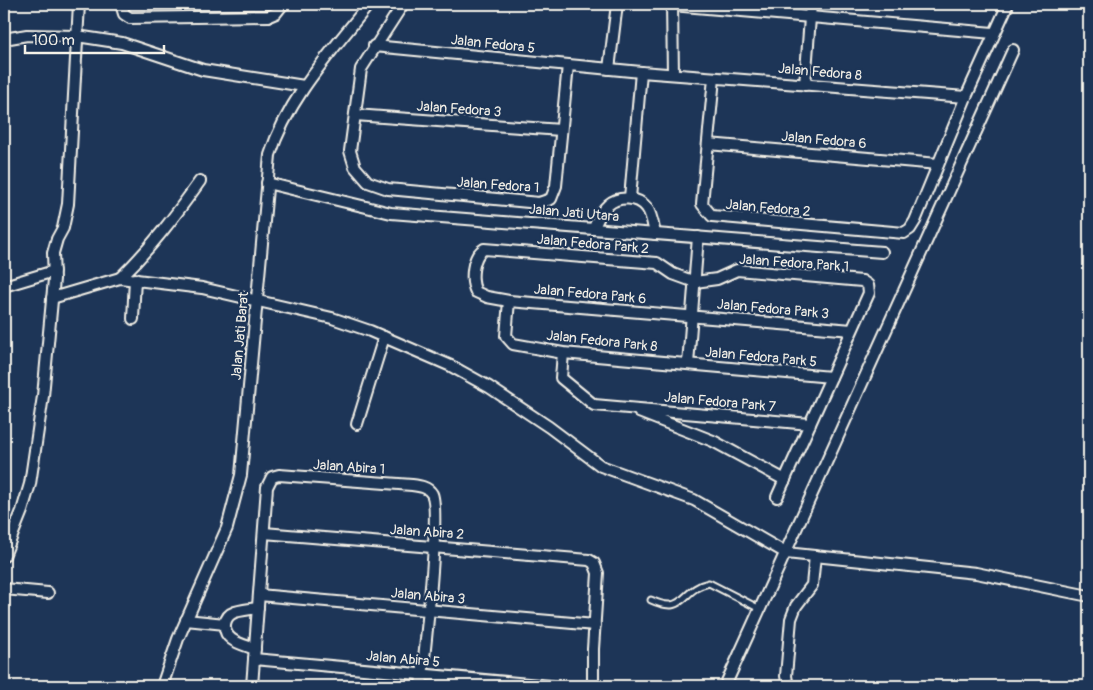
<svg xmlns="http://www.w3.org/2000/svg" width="1093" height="690" font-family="Pangolin,sans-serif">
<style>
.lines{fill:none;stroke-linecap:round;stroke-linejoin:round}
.service-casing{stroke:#f4f1e8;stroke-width:9}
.minor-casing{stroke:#f4f1e8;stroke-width:14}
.service{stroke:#1d3557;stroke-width:5}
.minor{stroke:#1d3557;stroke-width:10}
.labels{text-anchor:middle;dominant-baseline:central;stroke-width:4.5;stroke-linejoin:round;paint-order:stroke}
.street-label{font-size:14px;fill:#f4f1e8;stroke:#1d3557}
</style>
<rect width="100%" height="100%" fill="#1d3557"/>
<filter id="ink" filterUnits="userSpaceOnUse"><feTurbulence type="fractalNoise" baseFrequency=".02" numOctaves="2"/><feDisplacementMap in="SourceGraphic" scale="10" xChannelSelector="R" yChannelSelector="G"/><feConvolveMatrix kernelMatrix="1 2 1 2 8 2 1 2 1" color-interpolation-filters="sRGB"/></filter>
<g filter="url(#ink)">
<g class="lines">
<g class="service-casing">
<path id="service" d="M 651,600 C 686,616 680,589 709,583 L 760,609"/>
</g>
<g class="minor-casing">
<g id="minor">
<path d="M 121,4 L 124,14 L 130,18 L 269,16 L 276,13 L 283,4"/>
<path d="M 403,4 L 361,69 L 350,151 L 355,167 L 368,182 L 388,189 L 539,203 L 551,199 L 556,186 L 568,65"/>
<path d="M 672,4 L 673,74"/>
<path d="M 672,5 L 993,33"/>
<path d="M 4,39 L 27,35 L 77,36 L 122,43 L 203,70 L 304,86"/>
<path d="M 374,46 L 641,72 L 966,97"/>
<path d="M 609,69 L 617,4"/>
<path d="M 714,78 L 702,204 L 712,216 L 904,233 L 910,229 L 915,221 L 966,97 L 1008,4"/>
<path d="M 805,85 L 811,4"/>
<path d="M 355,115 L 561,130"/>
<path d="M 708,144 L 938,164"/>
<path d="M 267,183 L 391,213 L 882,252"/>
<path d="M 630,198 L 641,72"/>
<path d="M 594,228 C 597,220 601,211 608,205 C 618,196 638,196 647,208 C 652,215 653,225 655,234"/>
<path d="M 120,278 C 151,248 175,216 200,181"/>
<path d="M 4,286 L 54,271"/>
<path d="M 52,298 L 120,278 L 202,288 L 332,318 L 370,331 L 451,366 L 489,387 L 549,427 L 601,466 L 694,500 L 786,553 L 976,573 L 1089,596"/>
<path d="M 509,301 L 506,336 L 513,344 L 563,353 L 831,377"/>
<path d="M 133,319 L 135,279"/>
<path d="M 563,353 L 561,378 L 594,405 L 810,424"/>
<path d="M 688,364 L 698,237"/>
<path d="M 639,412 L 713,441 L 785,480"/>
<path d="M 357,424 L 384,337"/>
<path d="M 777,497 L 869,293 L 868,285 L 862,281 L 737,270 L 717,279 L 695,282 L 673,274 L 657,263 L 484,249 C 472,256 470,280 476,292 L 487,297 L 509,301 L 852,330"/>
<path d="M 264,533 L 589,560 L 594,563 L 598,573 L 593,649 L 593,686"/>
<path d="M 4,556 L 22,511 L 30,484 L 43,396 L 54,279 L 53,253 L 57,239 L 63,228 L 68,204 L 79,4"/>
<path d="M 4,589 L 48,593"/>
<path d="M 259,595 L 595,625"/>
<path d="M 186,620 L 225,624"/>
<path d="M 255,649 C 242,644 223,641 225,624 C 226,618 229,614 235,612 C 242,610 250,609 258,608"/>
<path d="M 254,659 L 550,686"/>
<path d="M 162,686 L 178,639 L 227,528 L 241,475 L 270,155 C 288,98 332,51 369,4"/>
<path d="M 252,686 L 267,487 L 272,477 L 279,475 L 412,485 C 420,486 428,487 432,494 C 441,511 424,658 421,686"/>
<path d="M 725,686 L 1013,50"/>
<path d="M 788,686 L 786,676 L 791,619 L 796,606 L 812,585 L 815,556"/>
</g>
</g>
<use href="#service" class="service"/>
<use href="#minor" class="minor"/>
</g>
</g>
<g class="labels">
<g class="street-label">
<text transform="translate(493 44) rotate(6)">Jalan Fedora 5</text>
<text transform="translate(820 72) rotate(5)">Jalan Fedora 8</text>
<text transform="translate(459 109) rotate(4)">Jalan Fedora 3</text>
<text transform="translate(824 140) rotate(5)">Jalan Fedora 6</text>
<text transform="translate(498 185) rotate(4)">Jalan Fedora 1</text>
<text transform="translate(768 208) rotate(5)">Jalan Fedora 2</text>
<text transform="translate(574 213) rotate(5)">Jalan Jati Utara</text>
<text transform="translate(593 244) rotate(5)">Jalan Fedora Park 2</text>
<text transform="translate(794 263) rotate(4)">Jalan Fedora Park 1</text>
<text transform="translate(590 294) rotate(5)">Jalan Fedora Park 6</text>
<text transform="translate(773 309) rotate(5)">Jalan Fedora Park 3</text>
<text transform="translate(240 336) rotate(-85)">Jalan Jati Barat</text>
<text transform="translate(602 341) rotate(6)">Jalan Fedora Park 8</text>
<text transform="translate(761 357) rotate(5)">Jalan Fedora Park 5</text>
<text transform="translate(720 402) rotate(5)">Jalan Fedora Park 7</text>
<text transform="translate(349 467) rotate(4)">Jalan Abira 1</text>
<text transform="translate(427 532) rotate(4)">Jalan Abira 2</text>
<text transform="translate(428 596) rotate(5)">Jalan Abira 3</text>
<text transform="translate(403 659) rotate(5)">Jalan Abira 5</text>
</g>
</g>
<rect width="1093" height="690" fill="none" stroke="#1d3557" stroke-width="20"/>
<rect x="10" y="10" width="1073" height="670" fill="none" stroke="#f4f1e8" stroke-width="2" filter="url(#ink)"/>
<path d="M25 45v8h139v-8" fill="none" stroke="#f4f1e8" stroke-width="2.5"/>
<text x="32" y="45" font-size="15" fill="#f4f1e8" stroke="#1d3557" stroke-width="4" paint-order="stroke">100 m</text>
</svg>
